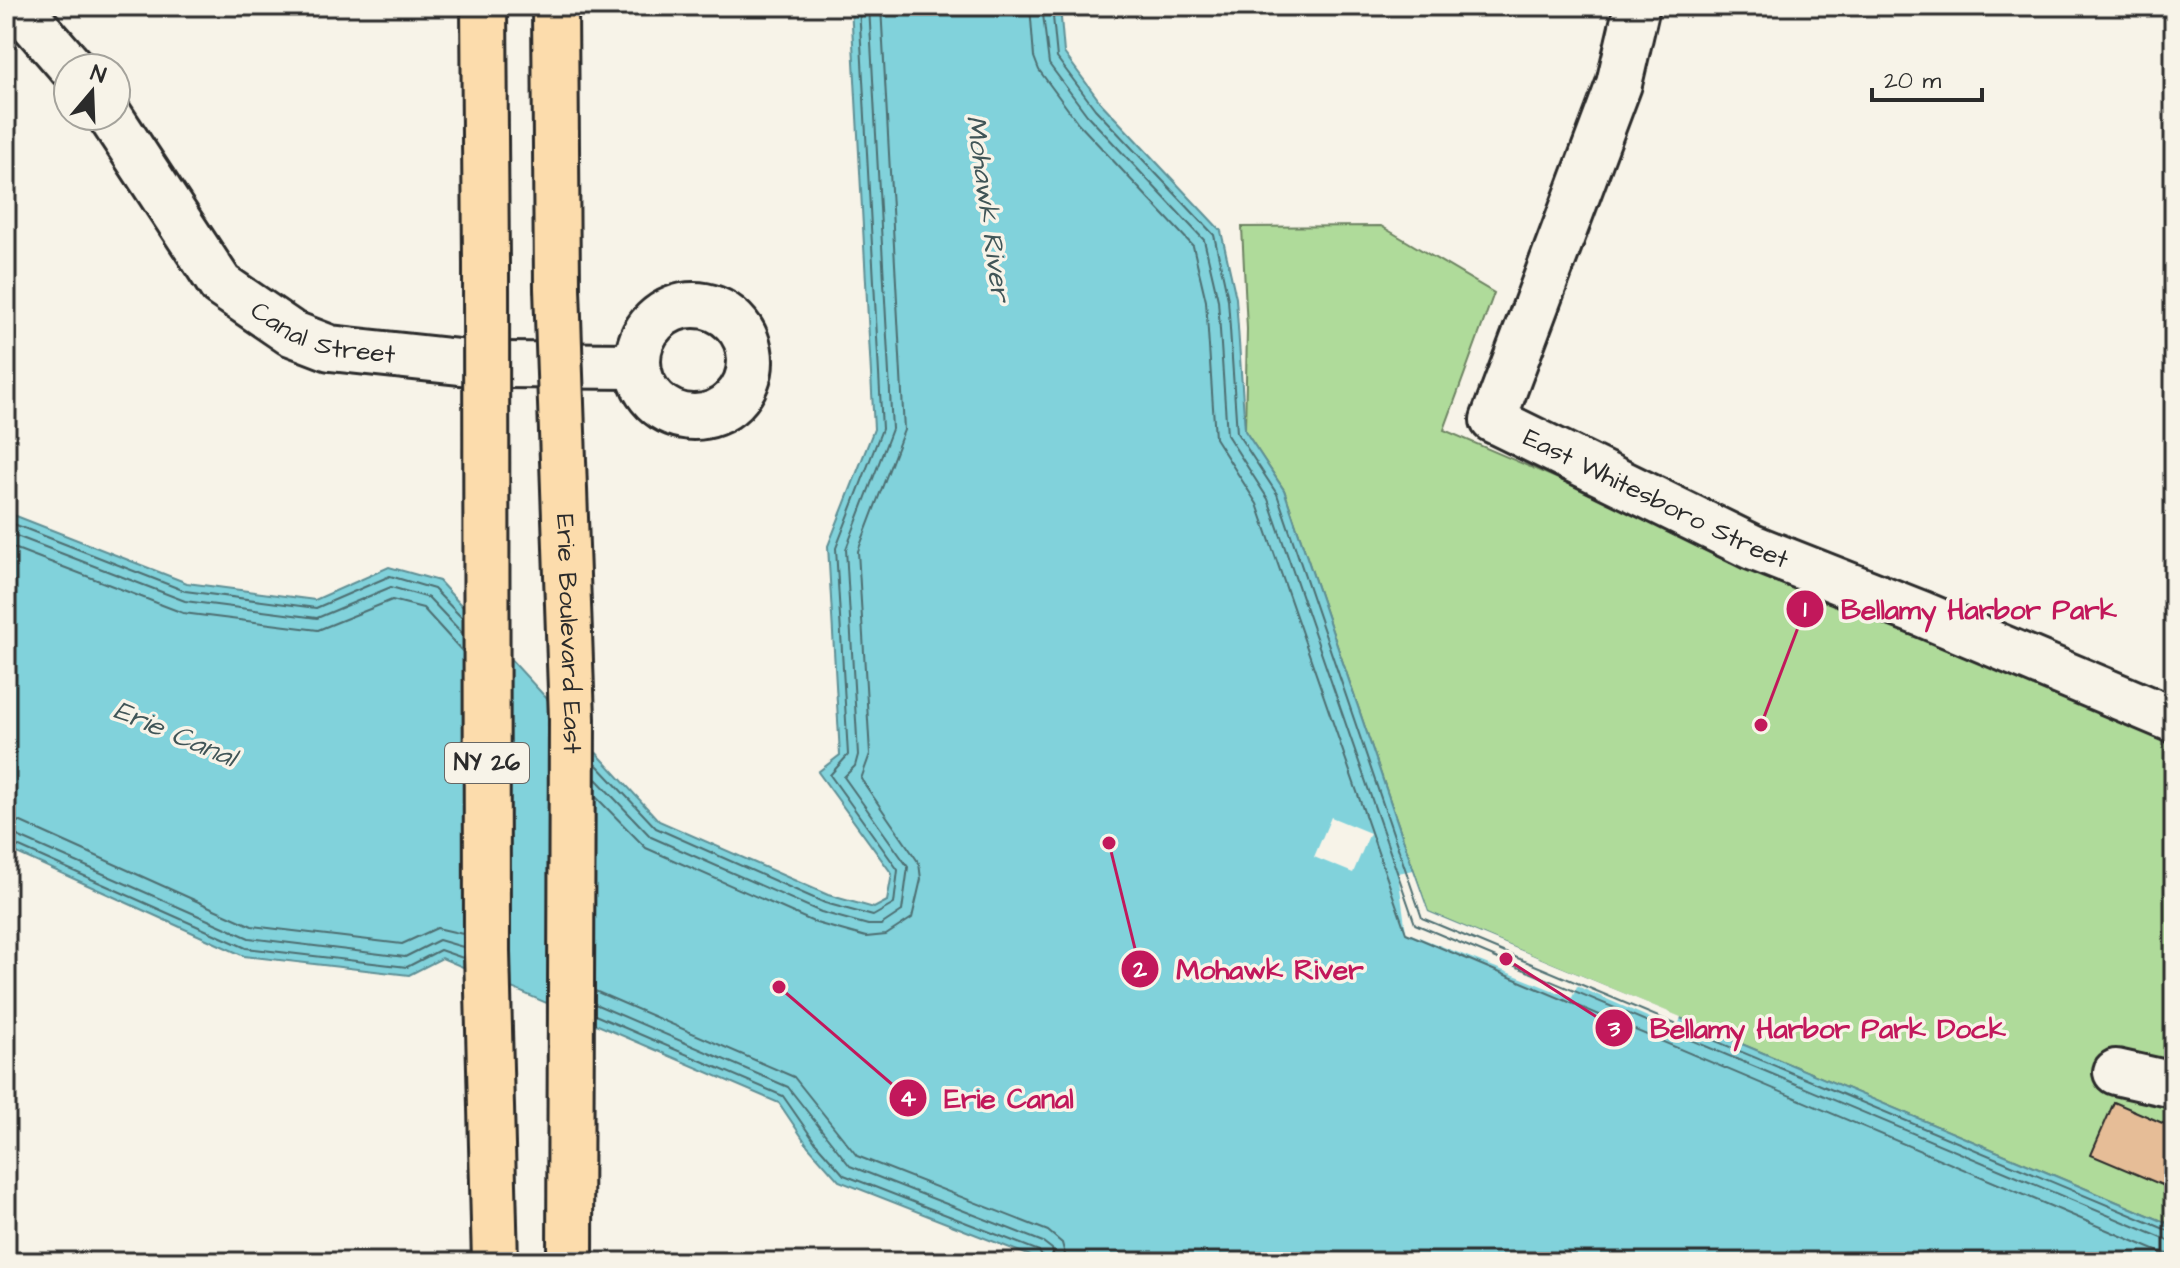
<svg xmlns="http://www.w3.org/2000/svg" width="2180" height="1268" font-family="'Architects Daughter',sans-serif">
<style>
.green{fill:#afdb9a;stroke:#6d8362;stroke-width:2}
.water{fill:#81d2db;stroke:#5f8f95;stroke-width:2}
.pier{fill:#f7f3e8}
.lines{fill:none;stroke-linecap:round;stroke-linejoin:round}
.shore{stroke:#4d6e71;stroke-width:2}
.building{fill:#e6bd97;stroke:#2b2b2b;stroke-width:2}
.minor-casing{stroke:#2b2b2b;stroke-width:50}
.highway-casing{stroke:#2b2b2b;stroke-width:50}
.minor{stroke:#f7f3e8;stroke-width:44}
.highway{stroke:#fcdcac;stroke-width:44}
.highway-bridge-casing{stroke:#2b2b2b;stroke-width:50;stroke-linecap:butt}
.highway-bridge{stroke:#fcdcac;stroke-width:44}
.labels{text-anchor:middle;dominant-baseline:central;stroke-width:7;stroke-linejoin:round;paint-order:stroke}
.shield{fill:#f7f3e8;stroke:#686764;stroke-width:2}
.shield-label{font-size:24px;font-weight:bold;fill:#2b2b2b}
.street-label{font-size:26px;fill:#2b2b2b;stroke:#f7f3e8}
.water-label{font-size:28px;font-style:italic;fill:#405557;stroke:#f7f3e8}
.leader{fill:none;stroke:#c2185b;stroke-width:3}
.callout-dot{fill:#c2185b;stroke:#f7f3e8;stroke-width:3}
.mark-label{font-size:24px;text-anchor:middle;font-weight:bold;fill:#fff}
.callout-label{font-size:28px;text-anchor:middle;font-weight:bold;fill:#c2185b;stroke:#f7f3e8;stroke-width:7;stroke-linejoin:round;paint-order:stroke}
</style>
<rect width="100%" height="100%" fill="#f7f3e8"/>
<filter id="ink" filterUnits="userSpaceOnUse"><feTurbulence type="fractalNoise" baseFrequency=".0125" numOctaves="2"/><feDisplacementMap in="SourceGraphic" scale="16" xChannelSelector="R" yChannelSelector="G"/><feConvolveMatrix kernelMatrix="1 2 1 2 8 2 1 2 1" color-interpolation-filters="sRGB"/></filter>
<g filter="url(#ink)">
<path class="green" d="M 1381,226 L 1494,293 L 1444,430 L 1668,526 L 2174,731 L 2174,1226 L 1428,912 L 1284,490 L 1245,431 L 1247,329 L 1242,227 Z"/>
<path class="water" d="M 851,6 L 1060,6 L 1064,53 L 1101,103 L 1221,231 L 1236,298 L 1245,431 L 1284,490 L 1428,912 L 2174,1226 L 2174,1262 L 1046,1262 L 839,1181 L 808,1146 L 779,1103 L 442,958 L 409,975 L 244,956 L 6,848 L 6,512 L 187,583 L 315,600 L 389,567 L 439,581 L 659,821 L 828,895 L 874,908 L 887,901 L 892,874 L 818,772 L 840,755 L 828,546 L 874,429 Z"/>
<g class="pier">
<path d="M 1331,817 L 1370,833 L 1353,873 L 1314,857 Z"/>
<path d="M 1413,870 L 1428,912 L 1681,1017 L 1677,1030 L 1577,986 L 1572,998 L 1406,932 L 1398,873 Z"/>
</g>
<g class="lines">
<g class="shore">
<path d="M 1030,6 L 1034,57 L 1039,70 L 1078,123 L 1193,246 L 1206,301 L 1215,438 L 1257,504 L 1406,933 L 2159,1252 L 2174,1255"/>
<path d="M 1042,6 L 1049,64 L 1087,115 L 1204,240 L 1218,300 L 1227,435 L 1268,499 L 1415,924 L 2174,1243"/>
<path d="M 1052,6 L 1057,58 L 1095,109 L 1214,235 L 1228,299 L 1237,433 L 1277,494 L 1422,918 L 2174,1233"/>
<path d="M 6,521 L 185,591 L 316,608 L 390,576 L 434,589 L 463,619"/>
<path d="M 6,532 L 185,601 L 317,618 L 391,587 L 429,598 L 463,634"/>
<path d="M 6,545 L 183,613 L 318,630 L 392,600 L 423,608 L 463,652"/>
<path d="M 596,764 L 656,828 L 825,903 L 873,916 L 894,904 L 898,870 L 830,775 L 848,755 L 836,548 L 882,429 L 859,6"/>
<path d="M 596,779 L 651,837 L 821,912 L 868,925 L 881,925 L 902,911 L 908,867 L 844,777 L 855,766 L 858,755 L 846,549 L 892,429 L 869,6"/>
<path d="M 596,797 L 646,848 L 816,923 L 866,937 L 886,935 L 912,918 L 921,879 L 919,863 L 861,779 L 870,754 L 858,551 L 904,430 L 881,6"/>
<path d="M 6,819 L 21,822 L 252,926 L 402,944 L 437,928 L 463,934"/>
<path d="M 6,831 L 249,938 L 405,957 L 439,940 L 463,947"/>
<path d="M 6,841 L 246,948 L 407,967 L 440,950 L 463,958"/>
<path d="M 595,991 L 794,1077 L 857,1156 L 1048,1231 L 1062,1243 L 1067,1262"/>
<path d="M 595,1004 L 788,1087 L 850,1166 L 1043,1242 L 1052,1249 L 1055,1262"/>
<path d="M 595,1015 L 783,1096 L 815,1142 L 844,1175 L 1039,1251 L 1045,1262"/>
</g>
</g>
<path class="building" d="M 2114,1102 L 2174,1128 L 2174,1190 L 2091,1155 Z"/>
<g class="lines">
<g class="minor-casing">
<g id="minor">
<path d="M 18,6 L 72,68"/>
<path id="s1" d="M 1637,6 L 1619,84 L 1493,420 L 1752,547 L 1922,614 L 2174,720"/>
<path id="s2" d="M 110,116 L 221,285 L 291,333 L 330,348 L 487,365 L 638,366"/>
<circle cx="694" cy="361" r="56"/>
<path d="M 2116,1072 L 2174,1085"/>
</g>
</g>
<g class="highway-casing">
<g id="highway">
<path d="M 484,6 L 486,264"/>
<path d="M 555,6 L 557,288"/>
</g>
</g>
<use href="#minor" class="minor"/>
<use href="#highway" class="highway"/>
<g class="highway-bridge-casing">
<g id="highway-bridge">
<path d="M 486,264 L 487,952 L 495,1262"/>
<path id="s3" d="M 557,288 L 572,719 L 570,1262"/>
</g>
</g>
<use href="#highway-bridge" class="highway-bridge"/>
</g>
</g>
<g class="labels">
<rect class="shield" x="445" y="743" width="84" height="40" rx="6"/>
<g class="shield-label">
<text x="487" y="763">NY 26</text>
</g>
<g class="street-label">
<text stroke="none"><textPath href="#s2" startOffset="318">Canal Street</textPath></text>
<text stroke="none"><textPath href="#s1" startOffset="620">East Whitesboro Street</textPath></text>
<text stroke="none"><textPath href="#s3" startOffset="346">Erie Boulevard East</textPath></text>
</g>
<g class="water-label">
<text transform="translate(988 208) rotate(82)">Mohawk River</text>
<text transform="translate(175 734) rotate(23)">Erie Canal</text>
</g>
</g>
<path class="leader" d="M1761 725L1805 609M1109 843L1140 969M1506 959L1614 1028M779 987L908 1098"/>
<g class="callout-dot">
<circle cx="1761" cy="725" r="8"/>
<circle cx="1109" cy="843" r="8"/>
<circle cx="1506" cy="959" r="8"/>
<circle cx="779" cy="987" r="8"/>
<circle cx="1805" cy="609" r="20"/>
<circle cx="1140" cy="969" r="20"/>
<circle cx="1614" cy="1028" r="20"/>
<circle cx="908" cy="1098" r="20"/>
</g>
<g class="mark-label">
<text x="1805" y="617">1</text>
<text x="1140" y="977">2</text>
<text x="1614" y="1036">3</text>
<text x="908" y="1106">4</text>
</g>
<g class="callout-label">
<text x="1979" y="619">Bellamy Harbor Park</text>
<text x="1270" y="979">Mohawk River</text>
<text x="1828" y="1038">Bellamy Harbor Park Dock</text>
<text x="1009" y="1108">Erie Canal</text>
</g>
<rect width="2180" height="1268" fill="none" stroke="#f7f3e8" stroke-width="32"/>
<rect x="16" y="16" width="2148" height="1236" fill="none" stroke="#2b2b2b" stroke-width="3" filter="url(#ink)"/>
<g transform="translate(92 92) rotate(19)"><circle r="38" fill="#f7f3e8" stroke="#a5a39c" stroke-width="2"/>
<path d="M0-6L14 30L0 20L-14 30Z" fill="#2b2b2b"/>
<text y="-12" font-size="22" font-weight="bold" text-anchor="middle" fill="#2b2b2b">N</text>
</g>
<path d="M1872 88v12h110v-12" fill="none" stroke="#2b2b2b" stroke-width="4"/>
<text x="1884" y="88" font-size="24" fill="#2b2b2b" stroke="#f7f3e8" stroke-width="6" paint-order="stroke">20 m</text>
</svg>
